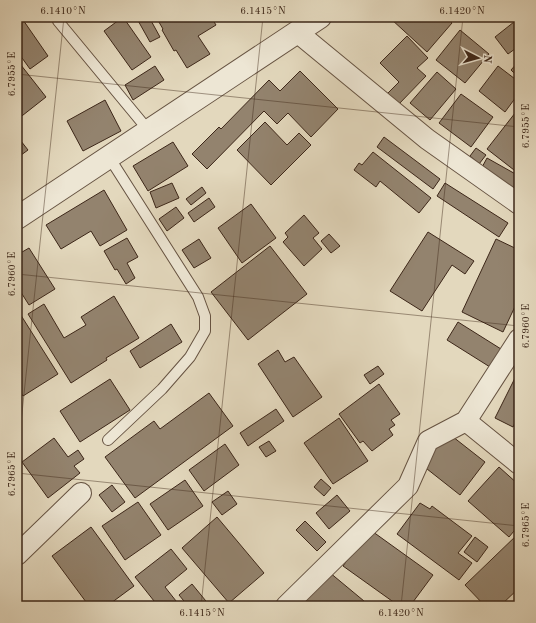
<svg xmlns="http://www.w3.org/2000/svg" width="536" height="623" font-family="'Old Standard TT',serif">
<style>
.building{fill:#93836e;stroke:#3d2719}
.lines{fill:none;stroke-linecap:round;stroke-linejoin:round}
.service-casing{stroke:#665342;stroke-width:12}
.minor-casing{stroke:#665342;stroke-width:22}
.tertiary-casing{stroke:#665342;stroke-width:24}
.service{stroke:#ede6d4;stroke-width:10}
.minor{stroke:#ede6d4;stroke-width:20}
.tertiary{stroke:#ede6d4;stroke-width:22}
.ticks{fill:none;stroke:#3d2719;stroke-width:1;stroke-opacity:0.45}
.neatline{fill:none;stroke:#3d2719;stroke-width:1.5}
.ticks-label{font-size:10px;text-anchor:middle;fill:#3d2719}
</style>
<rect width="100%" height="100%" fill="#e3d8bd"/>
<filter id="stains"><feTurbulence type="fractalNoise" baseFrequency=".005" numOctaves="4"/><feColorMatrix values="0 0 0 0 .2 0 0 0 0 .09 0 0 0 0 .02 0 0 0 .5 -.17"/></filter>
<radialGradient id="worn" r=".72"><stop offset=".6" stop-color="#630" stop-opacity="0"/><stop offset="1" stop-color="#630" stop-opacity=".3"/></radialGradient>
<g class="building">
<path d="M 17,17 L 21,17 L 48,56 L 30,69 L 17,51 Z"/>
<path d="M 123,17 L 151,57 L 132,70 L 104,31 Z"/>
<path d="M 136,17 L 149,17 L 160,37 L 150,42 Z"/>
<path d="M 156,17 L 211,17 L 216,25 L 198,36 L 210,54 L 187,68 L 176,50 L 174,51 L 162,30 L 163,29 Z"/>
<path d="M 393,17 L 446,17 L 452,23 L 427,52 L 391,19 Z"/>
<path d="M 519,18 L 519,46 L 508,54 L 495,37 Z"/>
<path d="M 460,30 L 489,54 L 465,83 L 436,60 Z"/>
<path d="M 407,36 L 428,58 L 417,68 L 426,76 L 398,105 L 387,94 L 399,82 L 380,63 Z"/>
<path d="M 17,60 L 46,97 L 18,119 L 17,118 Z"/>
<path d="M 519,61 L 519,78 L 511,70 Z"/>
<path d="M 155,66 L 164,80 L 133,100 L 125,85 Z"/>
<path d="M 498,66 L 519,82 L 519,93 L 505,112 L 479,91 Z"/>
<path d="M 300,71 L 338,109 L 311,137 L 288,113 L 277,124 L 264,111 L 207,169 L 192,154 L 219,127 L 221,129 L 269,80 L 280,91 Z"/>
<path d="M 437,72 L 456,89 L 430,120 L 410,103 Z"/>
<path d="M 461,94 L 493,117 L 471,147 L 439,123 Z"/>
<path d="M 105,100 L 121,131 L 83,151 L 67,121 Z"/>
<path d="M 519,108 L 519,163 L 514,170 L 487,149 Z"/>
<path d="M 265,122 L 287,145 L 299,133 L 311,145 L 271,185 L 237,150 Z"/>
<path d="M 17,136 L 28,150 L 17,158 Z"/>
<path d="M 384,137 L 440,179 L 433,189 L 377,147 Z"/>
<path d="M 173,142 L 188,166 L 148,191 L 133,166 Z"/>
<path d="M 476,148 L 486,155 L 479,164 L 470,156 Z"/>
<path d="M 373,152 L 431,198 L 419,213 L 380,181 L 376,187 L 354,170 L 359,163 L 362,165 Z"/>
<path d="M 487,158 L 519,176 L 519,193 L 480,171 Z"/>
<path d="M 172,183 L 179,198 L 156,208 L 150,192 Z"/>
<path d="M 445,183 L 508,223 L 499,237 L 437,196 Z"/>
<path d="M 202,187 L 206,193 L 191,205 L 186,199 Z"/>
<path d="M 104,190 L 127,230 L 100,246 L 91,231 L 61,249 L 46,225 Z"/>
<path d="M 209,198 L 215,207 L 194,222 L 188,213 Z"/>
<path d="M 251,204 L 276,238 L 242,263 L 218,228 Z"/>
<path d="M 176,207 L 184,218 L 167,231 L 159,219 Z"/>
<path d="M 304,215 L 319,233 L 313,238 L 322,249 L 304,266 L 283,242 L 288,237 L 285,233 Z"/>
<path d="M 428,232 L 474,261 L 465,274 L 452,265 L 422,311 L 390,291 Z"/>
<path d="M 329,234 L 340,246 L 331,253 L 321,241 Z"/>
<path d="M 127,238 L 138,257 L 127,263 L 135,278 L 126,284 L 117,269 L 115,270 L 104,251 Z"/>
<path d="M 199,239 L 211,258 L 194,268 L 182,250 Z"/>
<path d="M 496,239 L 519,250 L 519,298 L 503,332 L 462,312 Z"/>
<path d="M 270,246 L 307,294 L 248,340 L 211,292 Z"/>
<path d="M 29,248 L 55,289 L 29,305 L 17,286 L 17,255 Z"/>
<path d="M 114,296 L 139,338 L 106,358 L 107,360 L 71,383 L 28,314 L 44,304 L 64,338 L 86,325 L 81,317 Z"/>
<path d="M 17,309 L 58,374 L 23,396 L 17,387 Z"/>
<path d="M 458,322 L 501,349 L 490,367 L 447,340 Z"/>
<path d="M 171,324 L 182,342 L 140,368 L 130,351 Z"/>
<path d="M 278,350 L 285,362 L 294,357 L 322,397 L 293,417 L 258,364 Z"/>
<path d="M 378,366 L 384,374 L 370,384 L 364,375 Z"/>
<path d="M 519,370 L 519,415 L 513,427 L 495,418 Z"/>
<path d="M 110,379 L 130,410 L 80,442 L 60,411 Z"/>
<path d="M 379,384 L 400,414 L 391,420 L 395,425 L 389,429 L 393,435 L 372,451 L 363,441 L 360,443 L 339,414 Z"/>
<path d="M 209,393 L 233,426 L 135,498 L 105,457 L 154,421 L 160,429 Z"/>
<path d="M 276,409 L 284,421 L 248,446 L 240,433 Z"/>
<path d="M 339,418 L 368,461 L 333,484 L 304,443 Z"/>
<path d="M 448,433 L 485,462 L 460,495 L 422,465 Z"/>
<path d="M 54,438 L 68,457 L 78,450 L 84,459 L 74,466 L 80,473 L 48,498 L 22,462 Z"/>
<path d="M 269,441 L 276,451 L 266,457 L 259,447 Z"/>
<path d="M 225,444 L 239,465 L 204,491 L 189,470 Z"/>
<path d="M 499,467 L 519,485 L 519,525 L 509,537 L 468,501 Z"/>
<path d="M 321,479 L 331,488 L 324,496 L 314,487 Z"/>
<path d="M 185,480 L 203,506 L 168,530 L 150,504 Z"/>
<path d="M 112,485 L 125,502 L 112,512 L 99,495 Z"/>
<path d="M 228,491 L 237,504 L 222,515 L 212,502 Z"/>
<path d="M 337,495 L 350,511 L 329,529 L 316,513 Z"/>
<path d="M 138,502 L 161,535 L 125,560 L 102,526 Z"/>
<path d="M 420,503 L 430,509 L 432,506 L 472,536 L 458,553 L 472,563 L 459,580 L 397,534 Z"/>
<path d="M 217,517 L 264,573 L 229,603 L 182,548 Z"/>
<path d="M 305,521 L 326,542 L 317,551 L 296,530 Z"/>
<path d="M 91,527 L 134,586 L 107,606 L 89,606 L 52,556 Z"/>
<path d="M 369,529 L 433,575 L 410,606 L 399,606 L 343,566 Z"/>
<path d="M 519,533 L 519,588 L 500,606 L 485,606 L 465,585 Z"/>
<path d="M 475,537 L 488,547 L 477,562 L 464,552 Z"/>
<path d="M 171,549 L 187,569 L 165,587 L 180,606 L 158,606 L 135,577 Z"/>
<path d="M 329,572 L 370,606 L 308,606 L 304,602 Z"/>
<path d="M 192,584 L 210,606 L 188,606 L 179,595 Z"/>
</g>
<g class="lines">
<g class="service-casing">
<g id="service">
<path d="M 58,21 L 149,131"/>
<path d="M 108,440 L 162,389 L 190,357 L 205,331 L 205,316 L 198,297 L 109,157"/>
</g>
</g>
<g class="minor-casing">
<g id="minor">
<path d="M 297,32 L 427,139 L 519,204"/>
<path d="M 466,421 L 519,464"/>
<path d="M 17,555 L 81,493"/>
<path d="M 286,606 L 408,486 L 428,441 L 466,421 L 519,339"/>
</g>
</g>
<g class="tertiary-casing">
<path id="tertiary" d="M 17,218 L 320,17"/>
</g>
<use href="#service" class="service"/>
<use href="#minor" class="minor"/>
<use href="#tertiary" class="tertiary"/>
</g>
<path class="ticks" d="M 17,74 L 519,127M 17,274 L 519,326M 17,460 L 64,17M 17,473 L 519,526M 201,606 L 263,17M 401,606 L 463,17"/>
<rect width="536" height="623" fill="none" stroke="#e3d8bd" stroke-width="44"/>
<g transform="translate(478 58) rotate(96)" stroke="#ede6d4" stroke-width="3" paint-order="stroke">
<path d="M0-3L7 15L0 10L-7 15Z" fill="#3d2719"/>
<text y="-6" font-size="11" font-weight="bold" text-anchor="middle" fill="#3d2719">N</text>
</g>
<rect x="22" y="22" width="492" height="579" class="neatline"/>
<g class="ticks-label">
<text x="63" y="14">6.1410°N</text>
<text x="263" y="14">6.1415°N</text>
<text x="462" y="14">6.1420°N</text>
<text transform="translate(11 74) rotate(-90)" y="4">6.7955°E</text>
<text transform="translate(525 126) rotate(-90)" y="4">6.7955°E</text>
<text transform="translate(11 274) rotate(-90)" y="4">6.7960°E</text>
<text transform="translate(525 326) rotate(-90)" y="4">6.7960°E</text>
<text transform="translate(11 474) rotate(-90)" y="4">6.7965°E</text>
<text transform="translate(525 525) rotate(-90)" y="4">6.7965°E</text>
<text x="202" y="616">6.1415°N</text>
<text x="401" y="616">6.1420°N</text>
</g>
<rect width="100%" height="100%" filter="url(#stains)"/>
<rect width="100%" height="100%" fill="url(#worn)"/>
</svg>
